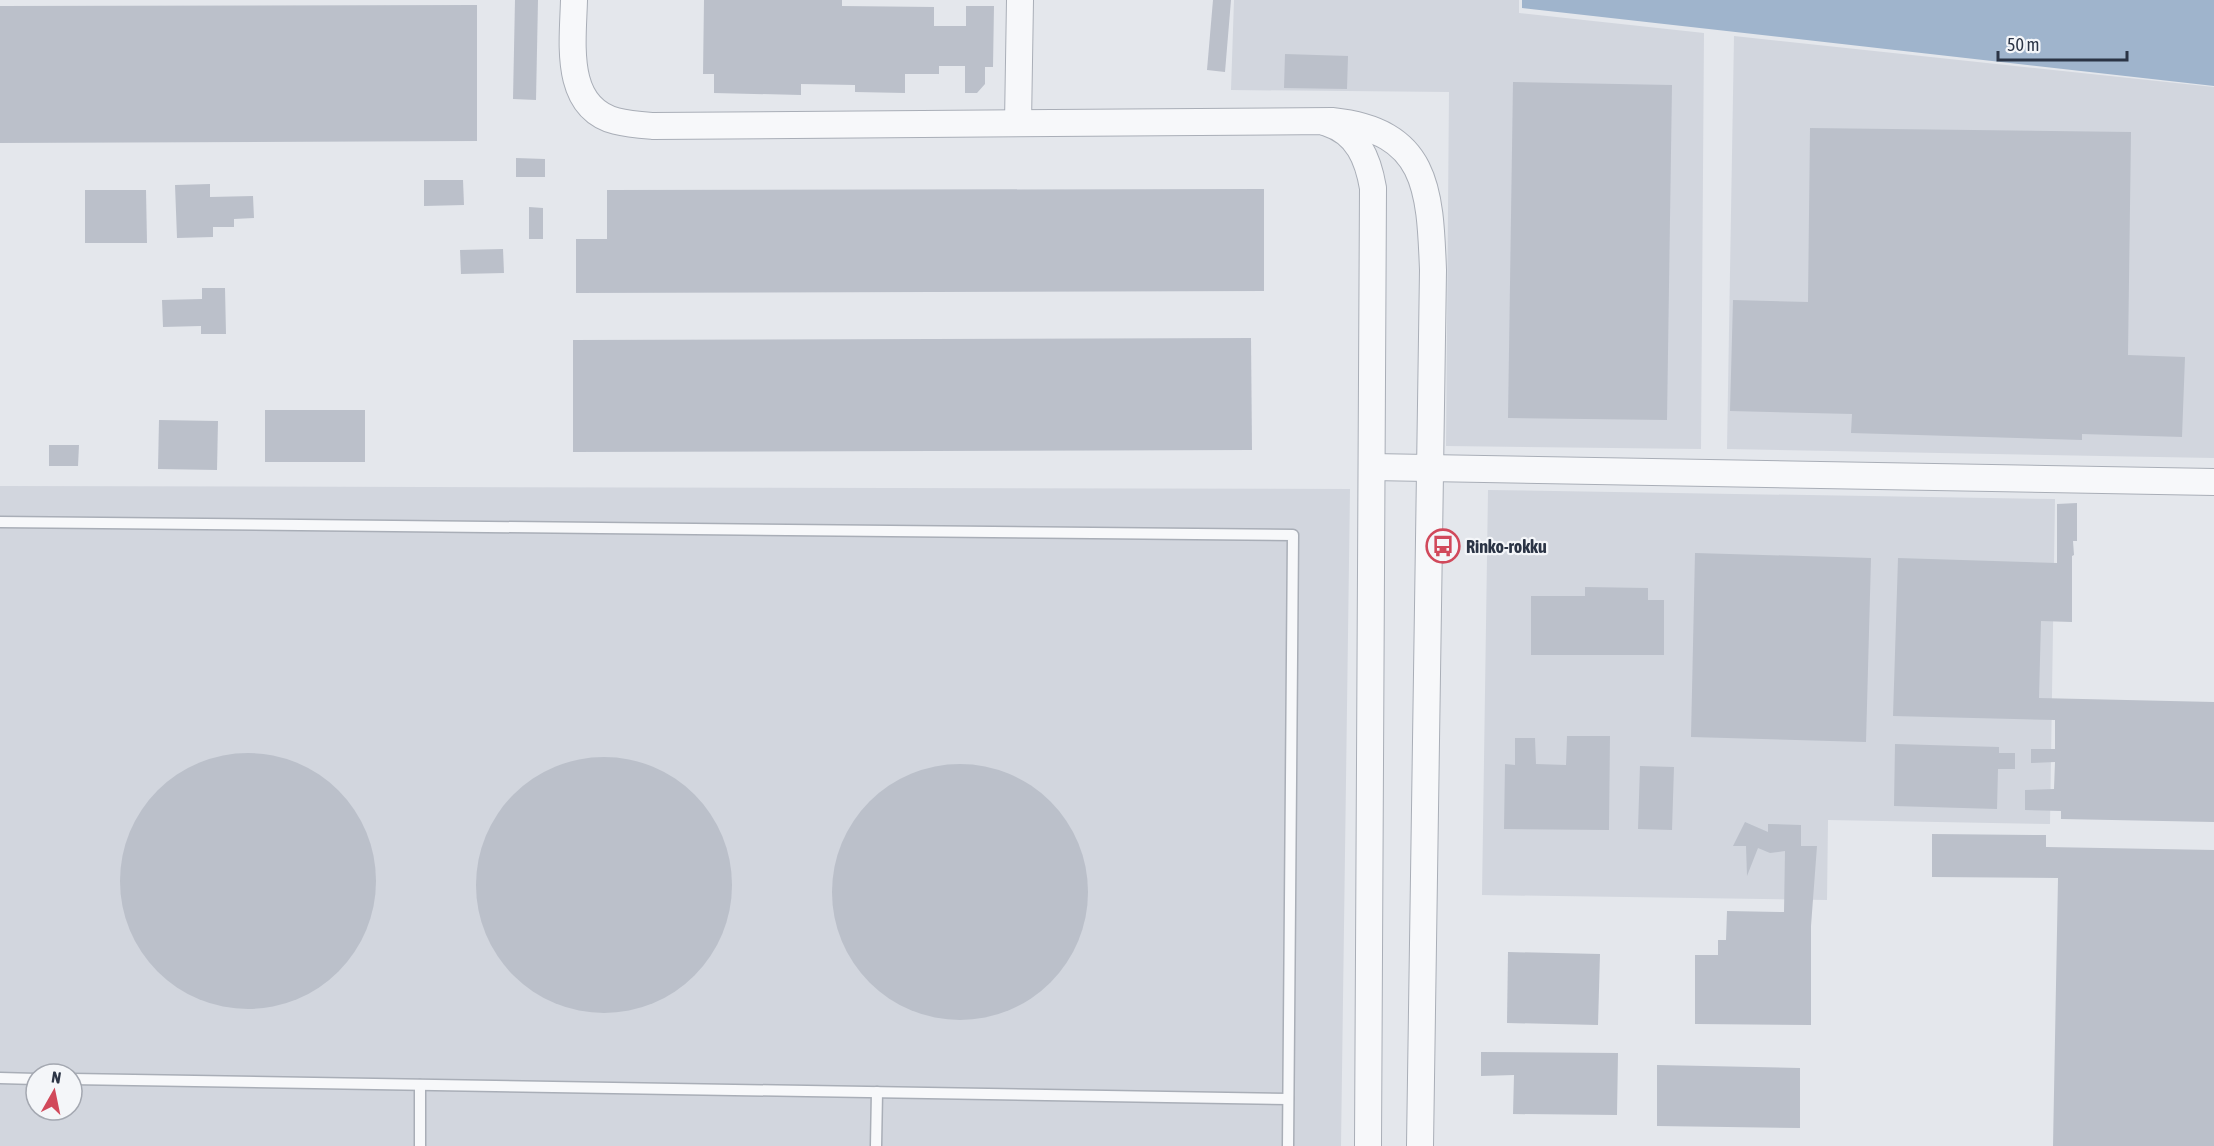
<svg xmlns="http://www.w3.org/2000/svg" width="2214" height="1146" font-family="'Asap Condensed',sans-serif">
<style>
.built{fill:#d2d6de;fill-rule:evenodd}
.water{fill:#9fb4cc}
.building{fill:#bbc0ca}
.lines{fill:none;stroke-linecap:round;stroke-linejoin:round}
.service-casing{stroke:#a9aeb7;stroke-width:13}
.tertiary-casing{stroke:#a9aeb7;stroke-width:28}
.service{stroke:#f7f8fa;stroke-width:10}
.tertiary{stroke:#f7f8fa;stroke-width:26}
.labels{text-anchor:middle;dominant-baseline:central;stroke-width:4.5;stroke-linejoin:round;paint-order:stroke}
.poi-label{font-size:18px;font-weight:bold;fill:#2b3445;stroke:#f4f6f9;text-anchor:start}
</style>
<rect width="100%" height="100%" fill="#e4e7ec"/>
<g class="built">
<path d="M 1234,0 L 1519,0 L 1519,13 L 1704,33 L 1701,449 L 1446,446 L 1449,92 L 1231,90 Z"/>
<path d="M 1734,36 L 2214,87 L 2214,458 L 1727,449 Z"/>
<path d="M 0,486 L 1350,489 L 1341,1146 L 0,1146 ZM 36,1074 L 72,1074 L 72,1110 L 36,1110 Z"/>
<path d="M 1488,490 L 2055,499 L 2050,824 L 1828,820 L 1827,900 L 1482,895 Z"/>
</g>
<path class="water" d="M 1522,0 L 2214,0 L 2214,86 L 1522,8 Z"/>
<g class="building">
<path d="M 515,0 L 538,0 L 536,100 L 513,99 Z"/>
<path d="M 704,0 L 842,0 L 842,6 L 934,7 L 934,26 L 966,26 L 966,6 L 994,6 L 993,67 L 985,67 L 985,84 L 977,93 L 965,93 L 965,66 L 939,66 L 939,74 L 905,74 L 905,93 L 855,92 L 855,85 L 801,84 L 801,95 L 714,93 L 714,74 L 703,74 Z"/>
<path d="M 1213,0 L 1231,0 L 1225,72 L 1207,70 Z"/>
<path d="M 477,5 L 477,141 L 0,143 L 0,6 Z"/>
<path d="M 1285,54 L 1348,56 L 1347,89 L 1284,88 Z"/>
<path d="M 1513,82 L 1672,85 L 1667,420 L 1508,418 Z"/>
<path d="M 1810,128 L 2131,132 L 2128,355 L 2185,357 L 2182,437 L 2082,434 L 2082,440 L 1851,433 L 1852,414 L 1730,411 L 1733,300 L 1808,302 Z"/>
<path d="M 516,158 L 545,159 L 545,177 L 516,177 Z"/>
<path d="M 424,180 L 463,180 L 464,205 L 424,206 Z"/>
<path d="M 210,184 L 210,197 L 253,196 L 254,218 L 234,219 L 234,227 L 213,227 L 213,237 L 177,238 L 175,185 Z"/>
<path d="M 1264,189 L 1264,291 L 576,293 L 576,239 L 607,239 L 607,190 Z"/>
<path d="M 85,190 L 146,190 L 147,243 L 85,243 Z"/>
<path d="M 529,207 L 543,208 L 543,239 L 529,239 Z"/>
<path d="M 503,249 L 504,273 L 461,274 L 460,250 Z"/>
<path d="M 202,288 L 225,288 L 226,334 L 201,334 L 201,326 L 163,327 L 162,300 L 202,299 Z"/>
<path d="M 1251,338 L 1252,450 L 573,452 L 573,340 Z"/>
<rect x="265" y="410" width="100" height="52"/>
<path d="M 159,420 L 218,421 L 217,470 L 158,469 Z"/>
<path d="M 49,445 L 79,445 L 78,466 L 49,466 Z"/>
<path d="M 2077,503 L 2077,541 L 2073,541 L 2074,555 L 2072,556 L 2072,622 L 2041,621 L 2039,698 L 2214,702 L 2214,822 L 2061,819 L 2061,811 L 2025,810 L 2025,790 L 2054,789 L 2055,762 L 2031,763 L 2031,749 L 2055,749 L 2055,720 L 1893,716 L 1898,558 L 2057,563 L 2057,504 Z"/>
<path d="M 1695,553 L 1871,558 L 1866,742 L 1691,737 Z"/>
<path d="M 1585,587 L 1648,588 L 1648,600 L 1664,600 L 1664,655 L 1531,655 L 1531,596 L 1585,596 Z"/>
<path d="M 1567,736 L 1610,736 L 1609,830 L 1504,829 L 1505,764 L 1515,765 L 1515,738 L 1535,738 L 1536,764 L 1566,765 Z"/>
<path d="M 1895,744 L 1999,747 L 1999,753 L 2015,753 L 2015,769 L 1998,769 L 1997,809 L 1894,806 Z"/>
<circle cx="248" cy="881" r="128"/>
<circle cx="604" cy="885" r="128"/>
<circle cx="960" cy="892" r="128"/>
<path d="M 1640,766 L 1674,767 L 1672,830 L 1638,829 Z"/>
<path d="M 1745,822 L 1768,832 L 1768,824 L 1801,825 L 1801,846 L 1817,846 L 1811,926 L 1811,1025 L 1695,1024 L 1695,955 L 1718,955 L 1718,940 L 1726,940 L 1727,911 L 1784,912 L 1785,851 L 1770,853 L 1758,848 L 1747,876 L 1746,846 L 1733,846 Z"/>
<path d="M 1932,834 L 2046,835 L 2046,847 L 2214,850 L 2214,1146 L 2053,1146 L 2058,878 L 1932,877 Z"/>
<path d="M 1508,952 L 1600,954 L 1598,1025 L 1507,1023 Z"/>
<path d="M 1481,1052 L 1618,1053 L 1617,1115 L 1513,1114 L 1514,1075 L 1481,1076 Z"/>
<path d="M 1657,1065 L 1800,1068 L 1800,1128 L 1657,1126 Z"/>
</g>
<g class="lines">
<g class="service-casing">
<g id="service">
<path d="M 0,522 L 1293,535 L 1288,1146"/>
<path d="M 0,1078 L 36,1079"/>
<path d="M 72,1079 L 1288,1099"/>
<path d="M 420,1146 L 420,1085"/>
<path d="M 876,1146 L 877,1092"/>
</g>
</g>
<g class="tertiary-casing">
<g id="tertiary">
<path d="M 574,0 C 573,42 563,107 616,121 C 628,124 641,125 653,126 L 1332,121 C 1427,131 1430,188 1433,270 L 1420,1146"/>
<path d="M 1018,123 L 1020,0"/>
<path d="M 1327,123 C 1358,133 1368,159 1373,188 L 1368,1146"/>
<path d="M 1372,467 L 2214,482"/>
</g>
</g>
<use href="#service" class="service"/>
<use href="#tertiary" class="tertiary"/>
</g>
<defs>
<g id="bus-ring" transform="scale(1.725)"><circle r="9.5" fill="#f4f6f9" stroke="#d1495b" stroke-width="1.5"/><path d="M-5-6H5V4H4V6H2V4H-2V6H-4V4H-5ZM-3.5-4V0h7V-4ZM-3.5 1.2v1.5H-2V1.2ZM2 1.2v1.5H3.5V1.2Z" fill="#d1495b"/></g>
</defs>
<g fill-rule="evenodd">
<use href="#bus-ring" x="1443" y="546"/>
</g>
<g class="labels">
<g class="poi-label">
<text x="1466" y="546">Rinko-rokku</text>
</g>
</g>
<g transform="translate(54 1092) rotate(9)"><circle r="28" fill="#f4f6f9" stroke="#a4a8b1" stroke-width="1.5"/>
<path d="M0-4.5L10 22L0 15L-10 22Z" fill="#d1495b"/>
<text y="-9" font-size="16" font-weight="bold" text-anchor="middle" fill="#2b3445">N</text>
</g>
<path d="M1998 51v9h129v-9" fill="none" stroke="#2b3445" stroke-width="3"/>
<text x="2007" y="51" font-size="18" fill="#2b3445" stroke="#f4f6f9" stroke-width="4.5" paint-order="stroke">50 m</text>
</svg>
